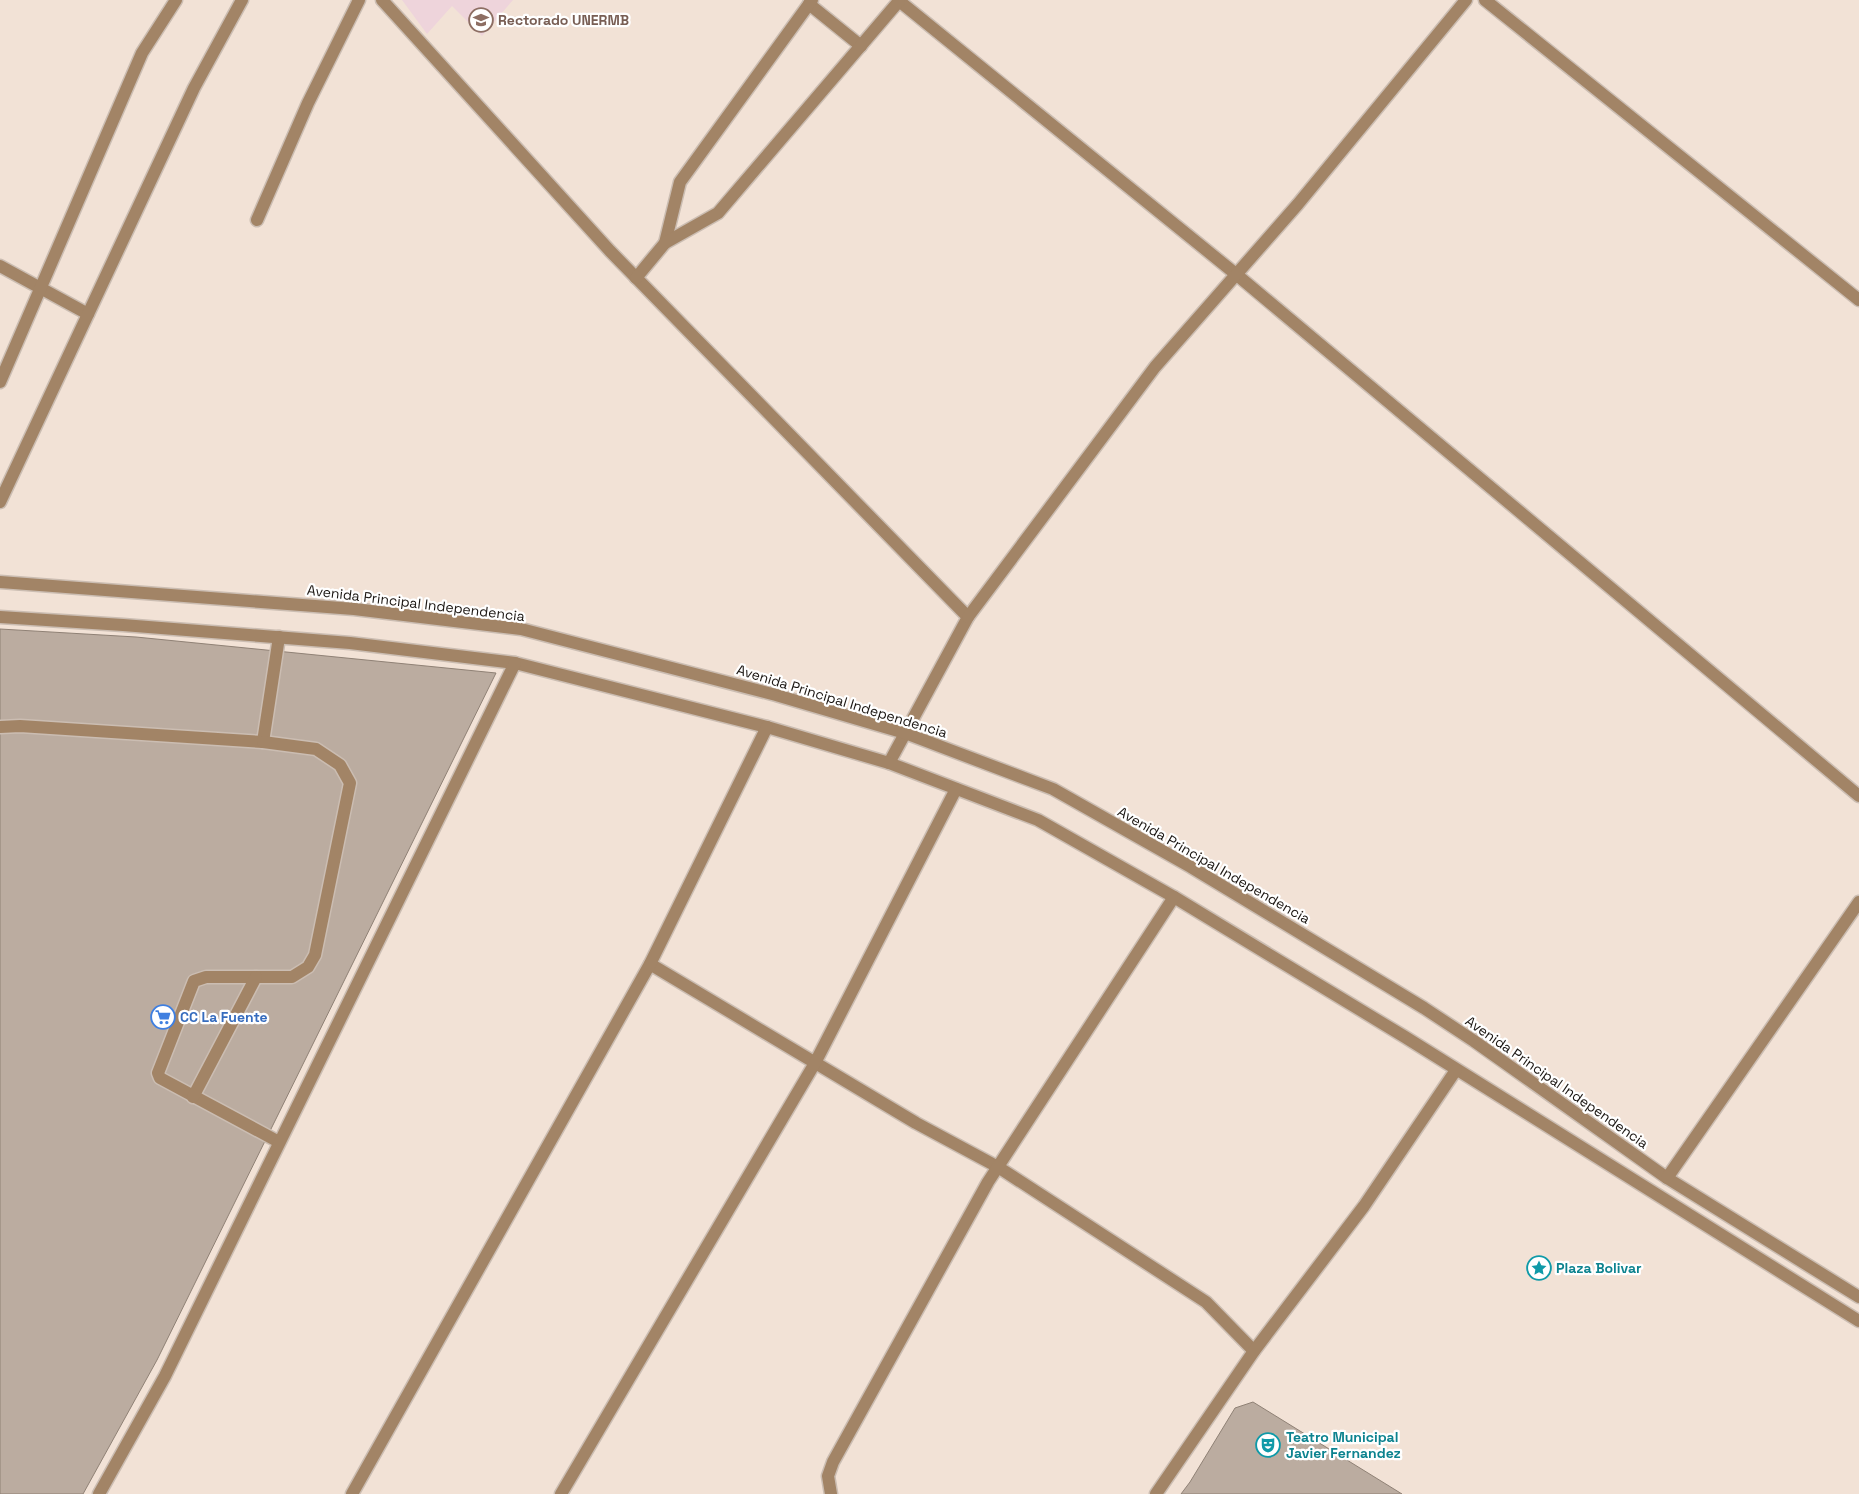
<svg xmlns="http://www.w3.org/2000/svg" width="1859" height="1494" font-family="'Space Grotesk',sans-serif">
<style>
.education{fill:#eed4db}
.building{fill:#bbaca0;stroke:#8f8175}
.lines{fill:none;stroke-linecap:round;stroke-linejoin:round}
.service-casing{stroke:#cbbdb2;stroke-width:15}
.minor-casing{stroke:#cbbdb2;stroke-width:15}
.service{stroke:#a28466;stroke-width:12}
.minor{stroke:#a28466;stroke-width:12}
.labels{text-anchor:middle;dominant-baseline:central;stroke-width:4.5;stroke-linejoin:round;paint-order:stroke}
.education-label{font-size:14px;font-weight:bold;fill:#785e54;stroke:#fff;text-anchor:start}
.street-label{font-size:14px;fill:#191410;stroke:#fff}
.shop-label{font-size:14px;font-weight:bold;fill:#366cbe;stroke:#fff;text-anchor:start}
.culture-label{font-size:14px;font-weight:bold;fill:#0d838f;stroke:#fff;text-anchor:start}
</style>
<rect width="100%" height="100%" fill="#f2e2d6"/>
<path class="education" d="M 402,0 L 513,0 L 482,36 L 452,6 L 427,34 Z"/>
<g class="building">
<path d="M 0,629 L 136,637 L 496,673 L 157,1360 L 83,1494 L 0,1494 Z"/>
<path d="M 1253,1402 L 1402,1494 L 1181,1494 L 1190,1482 L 1235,1408 Z"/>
</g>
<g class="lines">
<g class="service-casing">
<g id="service">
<path d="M 257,220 L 308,103 L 359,0"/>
<path d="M 0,727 L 20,726 L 263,742 L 279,637"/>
<path d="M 263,742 L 316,749 L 340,765 L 350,783 L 315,955 L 308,967 L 292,977 L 206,977 L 194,981 L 158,1073 L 160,1078 L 279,1142"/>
<path d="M 193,1097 L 256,977"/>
</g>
</g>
<g class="minor-casing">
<g id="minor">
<path d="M 382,0 L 610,251 L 968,617 L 889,763"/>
<path d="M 898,0 L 1237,275 L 1859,796"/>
<path d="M 1485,0 L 1859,300"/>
<path d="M 809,4 L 861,46"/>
<path d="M 665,243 L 680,182 L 812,0"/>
<path d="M 0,266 L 88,314"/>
<path d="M 636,278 L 665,243 L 718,213 L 899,1"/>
<path d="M 0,382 L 142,53 L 176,0"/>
<path d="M 0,502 L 194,88 L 242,0"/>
<path d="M 0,582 L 354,609 L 521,629 L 776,695 L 905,733 L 1053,789 L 1191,867 L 1424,1008 L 1474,1041 L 1667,1178 L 1859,1297"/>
<path d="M 0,617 L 123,625 L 350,643 L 515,663 L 767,727 L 889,763 L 1038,820 L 1174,897 L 1405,1037 L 1859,1321"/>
<path d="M 968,617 L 1155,367 L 1298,204 L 1466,0"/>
<path d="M 650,964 L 916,1123 L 998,1167 L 1206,1302 L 1254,1351"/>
<path d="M 1667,1178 L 1859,902"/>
<path d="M 99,1494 L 165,1376 L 515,663"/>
<path d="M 352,1494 L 650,964 L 767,727"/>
<path d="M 561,1494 L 815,1063 L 956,789"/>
<path d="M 831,1494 L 828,1476 L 833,1462 L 988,1182 L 1174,897"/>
<path d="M 1156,1494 L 1254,1351 L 1364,1206 L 1456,1070"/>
</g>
</g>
<use href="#service" class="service"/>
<use href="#minor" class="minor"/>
</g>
<defs>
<g id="university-ring" transform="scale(1.25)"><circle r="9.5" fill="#fff" stroke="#8d6e63" stroke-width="1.5"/><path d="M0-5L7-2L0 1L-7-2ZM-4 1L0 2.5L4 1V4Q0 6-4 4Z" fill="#8d6e63"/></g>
<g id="supermarket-ring" transform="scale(1.25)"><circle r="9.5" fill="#fff" stroke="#3f7fe0" stroke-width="1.5"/><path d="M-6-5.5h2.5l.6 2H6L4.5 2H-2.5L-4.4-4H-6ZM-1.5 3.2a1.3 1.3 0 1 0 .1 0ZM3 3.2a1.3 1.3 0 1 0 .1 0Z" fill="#3f7fe0"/></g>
<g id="sight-ring" transform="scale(1.25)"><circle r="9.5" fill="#fff" stroke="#0f9aa8" stroke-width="1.5"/><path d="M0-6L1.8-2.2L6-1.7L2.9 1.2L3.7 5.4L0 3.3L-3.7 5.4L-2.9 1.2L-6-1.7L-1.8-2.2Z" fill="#0f9aa8"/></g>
<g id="theatre-ring" transform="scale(1.25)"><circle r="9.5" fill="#fff" stroke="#0f9aa8" stroke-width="1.5"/><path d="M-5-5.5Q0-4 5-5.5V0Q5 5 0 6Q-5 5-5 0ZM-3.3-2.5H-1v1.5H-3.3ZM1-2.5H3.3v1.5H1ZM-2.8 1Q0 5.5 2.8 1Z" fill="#0f9aa8"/></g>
</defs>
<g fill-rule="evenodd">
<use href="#university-ring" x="481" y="20"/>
<use href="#supermarket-ring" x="163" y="1017"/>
<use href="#sight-ring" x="1539" y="1268"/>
<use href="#theatre-ring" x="1268" y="1445"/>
</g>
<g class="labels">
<g class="education-label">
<text x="498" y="20">Rectorado UNERMB</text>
</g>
<g class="street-label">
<text transform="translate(416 603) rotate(7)">Avenida Principal Independencia</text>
<text transform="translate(842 701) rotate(17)">Avenida Principal Independencia</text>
<text transform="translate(1214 865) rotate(30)">Avenida Principal Independencia</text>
<text transform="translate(1557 1082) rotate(35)">Avenida Principal Independencia</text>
</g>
<g class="shop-label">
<text x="180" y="1017">CC La Fuente</text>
</g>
<g class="culture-label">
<text x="1556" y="1268">Plaza Bolivar</text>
<text x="1286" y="1437">Teatro Municipal<tspan x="1286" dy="16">Javier Fernandez</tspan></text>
</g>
</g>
</svg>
